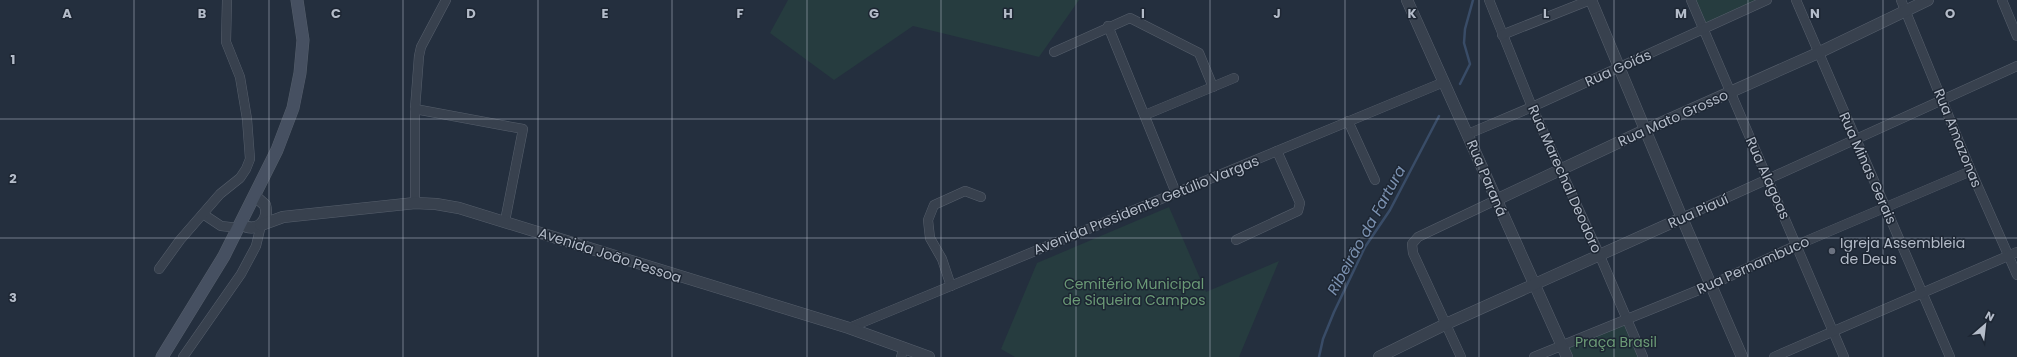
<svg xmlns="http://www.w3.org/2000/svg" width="2017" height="357" font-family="Poppins,sans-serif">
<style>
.green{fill:#263c3f}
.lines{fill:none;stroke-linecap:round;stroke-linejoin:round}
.stream{stroke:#394c67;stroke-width:2.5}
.minor-casing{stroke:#565f6c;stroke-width:10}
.tertiary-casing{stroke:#565f6c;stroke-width:12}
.secondary-casing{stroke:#565f6c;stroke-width:13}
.minor{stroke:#38414e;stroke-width:9}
.tertiary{stroke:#38414e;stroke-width:11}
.secondary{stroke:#465061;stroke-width:12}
.grid{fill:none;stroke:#b4bcc9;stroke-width:1;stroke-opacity:0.55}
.worship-dot{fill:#6b7280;stroke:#1d2633;stroke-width:1.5}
.labels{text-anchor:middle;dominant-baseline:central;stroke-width:3;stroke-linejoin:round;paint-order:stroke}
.street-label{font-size:14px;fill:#b4bcc9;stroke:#1d2633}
.poi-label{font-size:14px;fill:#b4bcc9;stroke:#1d2633;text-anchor:start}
.park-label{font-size:14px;fill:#6b9a76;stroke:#1d2633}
.water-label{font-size:15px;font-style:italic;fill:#7c92b1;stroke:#1d2633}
.grid-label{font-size:13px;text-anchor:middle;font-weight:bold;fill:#b4bcc9;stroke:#1d2633;stroke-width:3;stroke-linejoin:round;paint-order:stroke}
</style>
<rect width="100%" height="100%" fill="#242f3e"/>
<g class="green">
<path d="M 788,0 L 1079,0 L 1039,57 L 913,26 L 834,80 L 770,33 Z"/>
<path d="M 1694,0 L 1759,0 L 1706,26 Z"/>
<path d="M 1169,207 L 1206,292 L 1279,261 L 1239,357 L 1015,357 L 1001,349 L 1037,263 Z"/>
<path d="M 1625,321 L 1640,357 L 1569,357 L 1565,348 Z"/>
</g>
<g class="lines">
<g class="stream">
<path d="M 1460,84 L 1470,64 L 1464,43 L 1465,29 L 1473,0"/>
<path d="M 1319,357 L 1323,339 L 1334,312 L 1365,247 L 1390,210 L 1439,116"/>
</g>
<g class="minor-casing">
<g id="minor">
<path d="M 1489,0 L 1532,107 L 1600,256 L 1643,357"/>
<path d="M 1691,0 L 1844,357"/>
<path d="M 1796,0 L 1950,357"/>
<path d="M 1901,0 L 1971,171 L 2017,275"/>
<path d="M 2002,0 L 2017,36"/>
<path d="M 1108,26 L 1176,193"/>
<path d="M 1502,35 L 1590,0"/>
<path d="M 1054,52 L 1130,18 L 1199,53 L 1213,87"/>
<path d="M 415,109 L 523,129 L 505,221"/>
<path d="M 1145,115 L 1234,78"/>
<path d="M 1348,121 L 1375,180"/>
<path d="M 1468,134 L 1532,107 L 1767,0"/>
<path d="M 415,203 L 415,109 L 419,56 L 421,47 L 446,0"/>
<path d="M 203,214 L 221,226 L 239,228"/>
<path d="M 1682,218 L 2017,66"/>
<path d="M 1236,240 L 1298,211 L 1300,203 L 1277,151"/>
<path d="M 159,269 L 180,240 L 220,194 L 240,178 L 246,169 L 250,159 L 247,119 L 240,77 L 226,42 L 227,0"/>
<path d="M 951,286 L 942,259 L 930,238 L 928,220 L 934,205 L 965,191 L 981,197"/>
<path d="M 849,328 L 1444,82"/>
<path d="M 183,357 L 241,274 L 256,246 L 261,225"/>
<path d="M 901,357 L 904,348"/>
<path d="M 1461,357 L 1413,253 L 1412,244 L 1418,237 L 1496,200"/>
<path d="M 1534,357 L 1711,285 L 1797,245 L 1971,171"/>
<path d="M 1774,357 L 2017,252"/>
</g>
</g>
<g class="tertiary-casing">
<g id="tertiary">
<path d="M 1407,0 L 1567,357"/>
<path d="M 1591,0 L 1682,218 L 1742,357"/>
<path d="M 1496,200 L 1645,130 L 1818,53 L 1928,0"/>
<path d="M 241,224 C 256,234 270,221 265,205 L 255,196"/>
<path d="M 261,225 L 283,217 L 415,203 L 436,204 L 459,208 L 849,328 L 929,357"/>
<path d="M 1379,357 L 1446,324 L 1682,218"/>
</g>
</g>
<g class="secondary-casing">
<path id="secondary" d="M 162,357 L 224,256 L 277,150 L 293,108 L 300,73 L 303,40 L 297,0"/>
</g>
<use href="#minor" class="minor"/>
<use href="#tertiary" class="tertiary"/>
<use href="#secondary" class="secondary"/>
</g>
<path class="grid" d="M 134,0 L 134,357M 269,0 L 269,357M 403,0 L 403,357M 538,0 L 538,357M 672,0 L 672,357M 807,0 L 807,357M 941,0 L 941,357M 1076,0 L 1076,357M 1210,0 L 1210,357M 1345,0 L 1345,357M 1479,0 L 1479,357M 1614,0 L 1614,357M 1748,0 L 1748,357M 1883,0 L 1883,357M 0,119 L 2017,119M 0,238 L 2017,238"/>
<circle class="worship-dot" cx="1832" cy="251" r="4"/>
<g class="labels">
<g class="street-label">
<text transform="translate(1618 68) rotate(-24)">Rua Goiás</text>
<text transform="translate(1673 118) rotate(-24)">Rua Mato Grosso</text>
<text transform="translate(1958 138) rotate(68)">Rua Amazonas</text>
<text transform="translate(1868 168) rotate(66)">Rua Minas Gerais</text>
<text transform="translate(1487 178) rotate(67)">Rua Paraná</text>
<text transform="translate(1768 178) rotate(66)">Rua Alagoas</text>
<text transform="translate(1565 179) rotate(66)">Rua Marechal Deodoro</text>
<text transform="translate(1146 205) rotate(-22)">Avenida Presidente Getúlio Vargas</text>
<text transform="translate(1698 211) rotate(-24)">Rua Piauí</text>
<text transform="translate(610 255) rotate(18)">Avenida João Pessoa</text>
<text transform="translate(1753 265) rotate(-24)">Rua Pernambuco</text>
</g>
<g class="poi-label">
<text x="1840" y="243">Igreja Assembleia<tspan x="1840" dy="16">de Deus</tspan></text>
</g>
<g class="park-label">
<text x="1134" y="284">Cemitério Municipal<tspan x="1134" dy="16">de Siqueira Campos</tspan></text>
<text x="1616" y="342">Praça Brasil</text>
</g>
<g class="water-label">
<text transform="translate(1366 230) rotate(-61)">Ribeirão da Fartura</text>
</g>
</g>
<g class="grid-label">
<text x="67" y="18">A</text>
<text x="202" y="18">B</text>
<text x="336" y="18">C</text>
<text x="471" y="18">D</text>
<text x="605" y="18">E</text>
<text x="740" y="18">F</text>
<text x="874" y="18">G</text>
<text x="1008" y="18">H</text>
<text x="1143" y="18">I</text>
<text x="1277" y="18">J</text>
<text x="1412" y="18">K</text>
<text x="1546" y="18">L</text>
<text x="1681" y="18">M</text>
<text x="1815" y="18">N</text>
<text x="1950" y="18">O</text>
<text x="13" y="64">1</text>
<text x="13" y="183">2</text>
<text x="13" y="302">3</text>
</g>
<g transform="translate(1985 325) rotate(28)" stroke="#1d2633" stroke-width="3" paint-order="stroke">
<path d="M0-3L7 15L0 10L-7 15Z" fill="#b4bcc9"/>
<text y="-6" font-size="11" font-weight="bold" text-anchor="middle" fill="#b4bcc9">N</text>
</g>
</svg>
